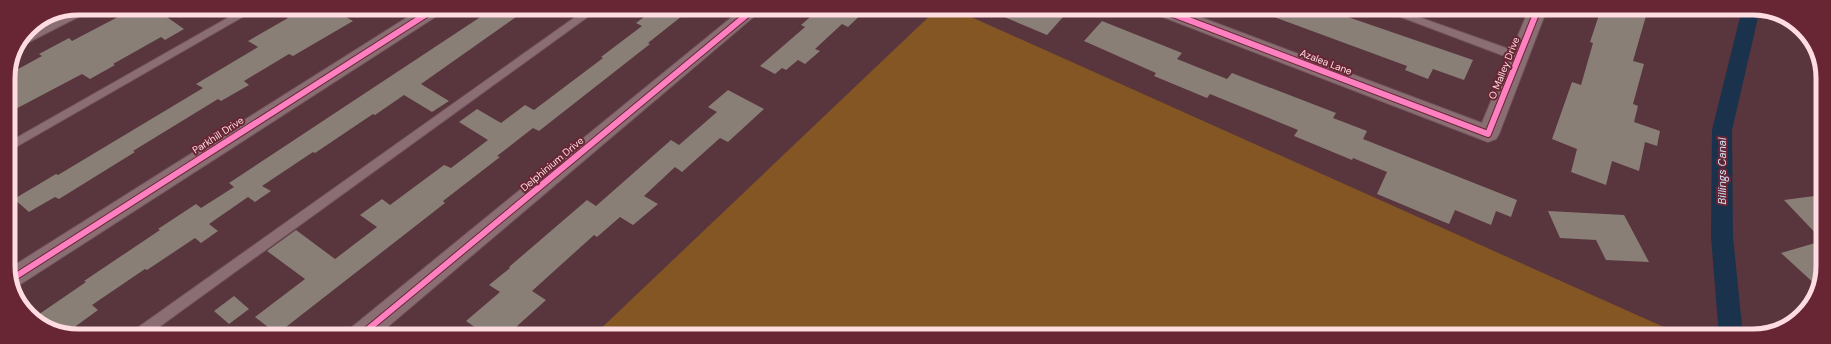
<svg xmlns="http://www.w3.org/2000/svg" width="1831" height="344" font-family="'DM Sans',sans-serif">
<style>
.green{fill:#835624}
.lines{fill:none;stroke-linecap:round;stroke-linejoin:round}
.canal{fill:#1b324c;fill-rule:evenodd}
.building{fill:#897f76}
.service-casing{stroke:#71535a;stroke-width:2}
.minor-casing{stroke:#71535a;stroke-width:2}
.tertiary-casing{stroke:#71535a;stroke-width:2}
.service{fill:#8b6e74;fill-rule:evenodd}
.minor{fill:#8b6e74;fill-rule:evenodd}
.tertiary{fill:#8b6e74;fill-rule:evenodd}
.cycleway-casing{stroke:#682635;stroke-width:8}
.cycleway{stroke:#ff80c0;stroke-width:6}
.labels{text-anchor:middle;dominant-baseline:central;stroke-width:4;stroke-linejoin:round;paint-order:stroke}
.street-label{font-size:10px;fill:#fedce1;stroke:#682635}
.water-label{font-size:11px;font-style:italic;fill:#cde1f6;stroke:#682635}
.rim{fill:none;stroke:#fedce1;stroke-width:5}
</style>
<rect width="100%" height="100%" fill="#59353d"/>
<path class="green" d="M 938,8 L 951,8 L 1684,336 L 593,336 Z"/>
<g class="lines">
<path class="canal" d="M 1742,9 L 1760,9 L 1732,130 L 1733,237 L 1743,336 L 1719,336 L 1711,237 L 1712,130 Z"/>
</g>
<g class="building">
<path d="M 135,8 L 154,8 L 184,29 L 165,40 L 161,37 L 113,64 L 115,65 L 90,79 L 82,74 L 8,113 L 9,74 L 42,56 L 39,54 L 69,38 L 72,41 Z"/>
<path d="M 272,8 L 330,8 L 353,21 L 293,56 L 289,54 L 244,81 L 249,85 L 221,101 L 218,99 L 133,151 L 135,152 L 59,199 L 55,197 L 29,212 L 14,199 L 56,174 L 58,175 L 203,88 L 196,84 L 258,47 L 248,41 L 288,18 Z"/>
<path d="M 494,8 L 500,8 L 516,17 L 421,84 L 449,101 L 432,112 L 404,95 L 375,115 L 373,114 L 315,153 L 313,152 L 262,186 L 271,191 L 255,202 L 248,197 L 209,224 L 218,231 L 201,243 L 195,238 L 147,270 L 145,269 L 92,305 L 98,310 L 65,334 L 32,319 L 86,282 L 84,281 L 160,230 L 158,229 L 196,204 L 201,208 L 234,187 L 229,183 Z"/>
<path d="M 656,8 L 692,8 L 648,43 L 650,44 L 539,131 L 533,128 L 497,156 L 500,157 L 443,201 L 445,203 L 277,334 L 255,317 L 305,279 L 267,251 L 296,230 L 335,259 L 377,227 L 360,215 L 382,199 L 390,205 L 444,165 L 451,168 L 488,140 L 459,122 L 477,109 L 501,123 L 525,105 L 534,110 L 603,58 L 601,57 L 642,26 L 636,23 Z"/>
<path d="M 807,8 L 868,8 L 848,27 L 842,24 L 815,49 L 820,51 L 805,64 L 798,60 L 786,70 L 782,68 L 775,74 L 760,66 L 805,27 L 801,25 L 816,12 Z"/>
<path d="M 983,8 L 1071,8 L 1047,35 Z"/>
<path d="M 1255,8 L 1337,8 L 1348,12 L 1345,16 L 1473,60 L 1464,80 L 1433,69 L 1428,79 L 1405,70 L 1407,66 L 1255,10 Z"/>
<path d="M 1603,9 L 1648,9 L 1633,61 L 1644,64 L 1633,104 L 1638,106 L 1634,122 L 1660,131 L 1657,146 L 1645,142 L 1639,171 L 1612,161 L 1606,185 L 1571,172 L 1577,149 L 1552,139 L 1572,82 L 1581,85 L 1593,43 L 1590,42 L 1600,12 Z"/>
<path d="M 1102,21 L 1182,53 L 1177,59 L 1227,79 L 1232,73 L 1336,113 L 1333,118 L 1367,131 L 1363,139 L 1517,200 L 1511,217 L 1496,211 L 1491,225 L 1455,210 L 1449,224 L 1377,194 L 1387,172 L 1353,158 L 1352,160 L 1294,136 L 1298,130 L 1210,94 L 1207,98 L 1154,76 L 1156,73 L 1084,41 Z"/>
<path d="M 728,90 L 764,109 L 728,142 L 720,138 L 682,172 L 675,167 L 644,196 L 658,204 L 633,225 L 620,217 L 597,237 L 594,235 L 532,291 L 546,300 L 506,336 L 486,335 L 466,321 L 500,292 L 489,285 L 510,268 L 509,267 L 587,200 L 596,206 L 671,140 L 679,145 L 717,112 L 708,107 Z"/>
<path d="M 1822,195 L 1822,240 L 1784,200 Z"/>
<path d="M 1548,211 L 1624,215 L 1649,262 L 1606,260 L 1596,240 L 1560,238 Z"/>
<path d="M 1822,241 L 1822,276 L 1817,286 L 1781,253 Z"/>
<path d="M 234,296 L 249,309 L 229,324 L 214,311 Z"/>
</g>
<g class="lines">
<g class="service-casing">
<g id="service">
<path d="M 245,8 L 258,8 L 9,151 L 9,142 Z"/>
<path d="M 588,8 L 600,8 L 148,335 L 131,335 L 133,331 Z"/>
<path d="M 1377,8 L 1393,8 L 1523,54 L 1524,57 L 1523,60 L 1515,60 Z"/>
</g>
</g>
<g class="minor-casing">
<g id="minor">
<path d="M 78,8 L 90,8 L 88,12 L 29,42 L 18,43 C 22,39 25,32 29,28 C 42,16 61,11 78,8 Z"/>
<path d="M 398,8 C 410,8 424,5 431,17 L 429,21 C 418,24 404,18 398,8 Z"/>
<path d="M 743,8 L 764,8 L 378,335 L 349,335 L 352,327 Z"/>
<path d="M 1148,8 L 1176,8 L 1482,123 L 1529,9 L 1547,9 L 1499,134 L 1496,139 L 1488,142 L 1150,12 Z"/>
</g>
</g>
<g class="tertiary-casing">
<path id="tertiary" d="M 422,8 L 445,8 L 443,12 L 13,289 L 10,284 L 10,268 Z"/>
</g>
<use href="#service" class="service"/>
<use href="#minor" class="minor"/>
<use href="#tertiary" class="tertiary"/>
<g class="cycleway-casing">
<g id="cycleway">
<path d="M 1157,8 L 1488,134 L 1538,9"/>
<path d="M 10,280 L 436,8"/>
<path d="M 361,335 L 755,8"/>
</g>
</g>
<use href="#cycleway" class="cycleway"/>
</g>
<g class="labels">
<g class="street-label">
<text transform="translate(1326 62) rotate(21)">Azalea Lane</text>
<text transform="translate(1504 68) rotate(-68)">O Malley Drive</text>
<text transform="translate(218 135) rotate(-33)">Parkhill Drive</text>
<text transform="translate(552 164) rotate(-40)">Delphinium Drive</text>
</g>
<g class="water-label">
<text transform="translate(1722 171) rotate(-90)">Billings Canal</text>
</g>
</g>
<path d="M0 0H1831V344H0ZM78 15H1753A63 63 0 0 1 1816 78V266A63 63 0 0 1 1753 329H78A63 63 0 0 1 15 266V78A63 63 0 0 1 78 15Z" fill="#682635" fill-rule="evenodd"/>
<path class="rim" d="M78 15H1753A63 63 0 0 1 1816 78V266A63 63 0 0 1 1753 329H78A63 63 0 0 1 15 266V78A63 63 0 0 1 78 15Z"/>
</svg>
